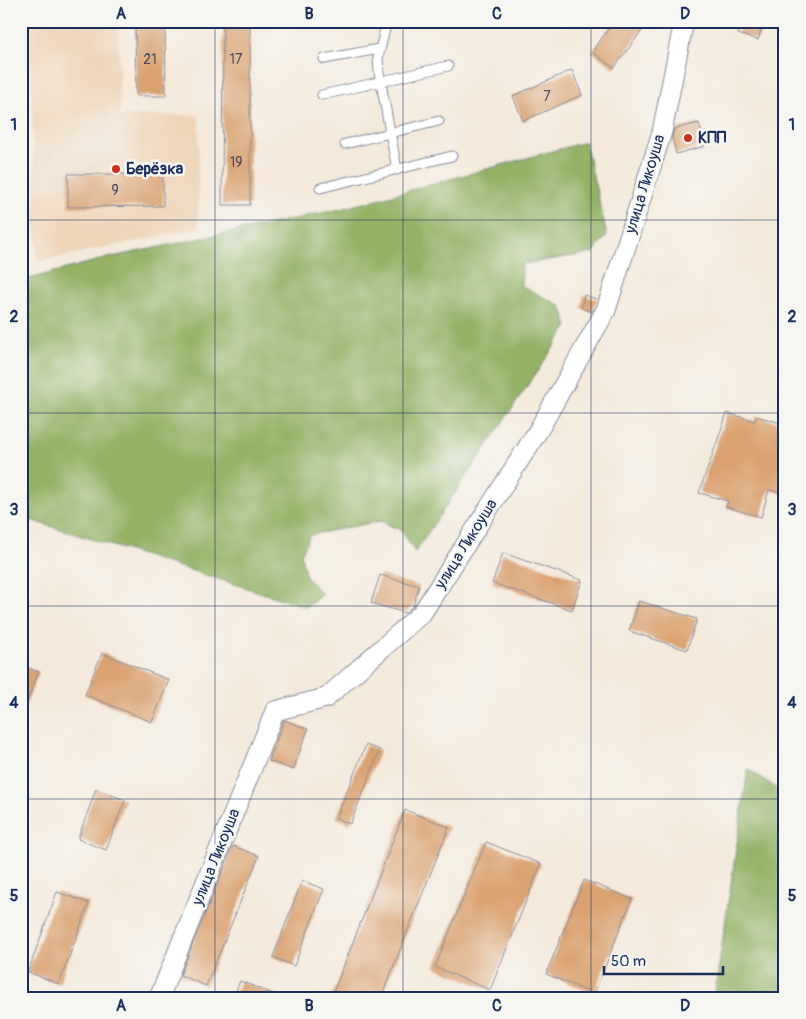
<svg xmlns="http://www.w3.org/2000/svg" width="806" height="1019" font-family="Pangolin,sans-serif">
<style>
.built{fill:#efd6bb}
.forest{fill:#93b266;stroke:#577062}
.building{fill:#daa271}
.lines{fill:none;stroke-linecap:round;stroke-linejoin:round}
.service-casing{stroke:#888c9c;stroke-width:11}
.minor-casing{stroke:#888c9c;stroke-width:21}
.service{stroke:#fff;stroke-width:9}
.minor{stroke:#fff;stroke-width:19}
.grid{fill:none;stroke:#1b2f5e;stroke-width:1;stroke-opacity:0.55}
.poi-dot{fill:#c8321e;stroke:#f6f6f2;stroke-width:2}
.labels{text-anchor:middle;dominant-baseline:central;stroke-width:5;stroke-linejoin:round;paint-order:stroke}
.number-label{font-size:14px;fill:#4b4c63}
.poi-label{font-size:16px;font-weight:bold;fill:#1b2f5e;stroke:#f6f6f2;text-anchor:start}
.street-label{font-size:16px;fill:#1b2f5e;stroke:#f6f6f2}
.neatline{fill:none;stroke:#1b2f5e;stroke-width:2}
.grid-label{font-size:16px;text-anchor:middle;font-weight:bold;fill:#1b2f5e}
</style>
<rect width="100%" height="100%" fill="#f6f6f2"/>
<filter id="ink" filterUnits="userSpaceOnUse"><feTurbulence type="fractalNoise" baseFrequency=".02" numOctaves="2"/><feDisplacementMap in="SourceGraphic" scale="10" xChannelSelector="R" yChannelSelector="G"/><feConvolveMatrix kernelMatrix="1 2 1 2 8 2 1 2 1" color-interpolation-filters="sRGB"/></filter>
<filter id="wash" filterUnits="userSpaceOnUse"><feTurbulence type="fractalNoise" baseFrequency=".0096" numOctaves="4" result="noise"/><feDisplacementMap in="SourceGraphic" scale="20" xChannelSelector="R" yChannelSelector="G"/><feGaussianBlur stdDeviation="1.12" result="paint"/><feColorMatrix in="noise" values="0 0 0 0 0 0 0 0 0 0 0 0 0 0 0 0 0 1.4 0 .05"/><feComposite in="paint" operator="in"/></filter>
<g filter="url(#wash)">
<rect width="100%" height="100%" fill="#f4eadb"/>
<path class="built" d="M 29,21 L 118,21 L 120,116 L 199,115 L 198,228 L 37,262 Z"/>
<g class="forest">
<path d="M 585,142 L 607,235 L 593,253 L 522,264 L 522,286 L 561,306 L 568,326 L 415,552 L 402,531 L 380,521 L 310,535 L 301,555 L 306,577 L 322,594 L 307,607 L 21,517 L 21,281 L 107,258 L 345,208 Z"/>
<path d="M 748,769 L 785,794 L 785,998 L 714,998 Z"/>
</g>
<g id="blocks">
<g class="building">
<path d="M 135,21 L 165,21 L 166,96 L 136,96 Z"/>
<path d="M 223,21 L 250,21 L 250,205 L 222,205 Z"/>
<path d="M 614,21 L 649,21 L 614,68 L 592,52 Z"/>
<path d="M 742,21 L 764,21 L 758,40 L 738,34 Z"/>
<path d="M 572,70 L 582,95 L 523,121 L 513,96 Z"/>
<path d="M 699,123 L 705,146 L 676,154 L 672,137 L 674,129 Z"/>
<path d="M 68,174 L 163,174 L 163,206 L 68,207 Z"/>
<path d="M 584,295 L 596,299 L 592,312 L 581,308 Z"/>
<path d="M 727,413 L 755,421 L 756,416 L 785,424 L 785,494 L 769,490 L 761,517 L 726,507 L 728,501 L 699,493 Z"/>
<path d="M 503,553 L 582,580 L 572,610 L 492,583 Z"/>
<path d="M 380,575 L 419,586 L 413,606 L 405,613 L 371,603 Z"/>
<path d="M 639,601 L 697,619 L 687,650 L 629,631 Z"/>
<path d="M 102,653 L 169,680 L 152,722 L 85,695 Z"/>
<path d="M 21,665 L 39,672 L 22,714 L 21,714 Z"/>
<path d="M 284,720 L 308,729 L 293,770 L 269,761 Z"/>
<path d="M 366,745 L 380,750 L 350,824 L 336,818 Z"/>
<path d="M 96,789 L 125,800 L 106,850 L 78,839 Z"/>
<path d="M 405,810 L 449,827 L 381,998 L 331,998 Z"/>
<path d="M 486,842 L 541,864 L 490,990 L 435,967 Z"/>
<path d="M 233,846 L 259,856 L 206,986 L 180,975 Z"/>
<path d="M 584,880 L 632,899 L 594,994 L 546,974 Z"/>
<path d="M 302,881 L 324,889 L 294,966 L 273,957 Z"/>
<path d="M 57,892 L 89,903 L 59,984 L 28,972 Z"/>
<path d="M 240,981 L 281,997 L 281,998 L 233,998 Z"/>
</g>
</g>
</g>
<g filter="url(#ink)">
<use href="#blocks" fill-opacity="0" stroke="#888c9c" stroke-width="1"/>
<g class="lines">
<g class="service-casing">
<g id="service">
<path d="M 387,21 L 378,58 L 379,72 L 397,170"/>
<path d="M 324,59 L 379,49"/>
<path d="M 322,95 L 448,66"/>
<path d="M 345,144 L 439,121"/>
<path d="M 320,188 L 452,156"/>
</g>
</g>
<g class="minor-casing">
<path id="minor" d="M 159,998 L 275,711 L 326,698 L 422,613 L 538,431 L 606,310 L 662,132 L 684,21"/>
</g>
<use href="#service" class="service"/>
<use href="#minor" class="minor"/>
</g>
</g>
<path class="grid" d="M 215,21 L 215,998M 403,21 L 403,998M 591,21 L 591,998M 21,220 L 785,220M 21,413 L 785,413M 21,606 L 785,606M 21,799 L 785,799"/>
<g class="poi-dot">
<circle cx="688" cy="138" r="5"/>
<circle cx="116" cy="169" r="5"/>
</g>
<g class="labels">
<g class="number-label">
<text x="150" y="59">21</text>
<text x="236" y="59">17</text>
<text x="547" y="96">7</text>
<text x="236" y="162">19</text>
<text x="115" y="190">9</text>
</g>
<g class="poi-label">
<text x="698" y="138">КПП</text>
<text x="126" y="169">Берёзка</text>
</g>
<g class="street-label">
<text transform="translate(645 184) rotate(-73)">улица Ликоуша</text>
<text transform="translate(466 544) rotate(-58)">улица Ликоуша</text>
<text transform="translate(216 857) rotate(-68)">улица Ликоуша</text>
</g>
</g>
<rect width="806" height="1019" fill="none" stroke="#f6f6f2" stroke-width="55"/>
<path d="M604 966v8h119v-8" fill="none" stroke="#1b2f5e" stroke-width="2.5"/>
<text x="611" y="966" font-size="15" fill="#1b2f5e" stroke="#f6f6f2" stroke-width="4" paint-order="stroke">50 m</text>
<rect x="28" y="28" width="750" height="964" class="neatline"/>
<g class="grid-label">
<text x="121" y="19">A</text>
<text x="309" y="19">B</text>
<text x="497" y="19">C</text>
<text x="685" y="19">D</text>
<text x="14" y="130">1</text>
<text x="792" y="130">1</text>
<text x="14" y="322">2</text>
<text x="792" y="322">2</text>
<text x="14" y="515">3</text>
<text x="792" y="515">3</text>
<text x="14" y="708">4</text>
<text x="792" y="708">4</text>
<text x="14" y="901">5</text>
<text x="792" y="901">5</text>
<text x="121" y="1011">A</text>
<text x="309" y="1011">B</text>
<text x="497" y="1011">C</text>
<text x="685" y="1011">D</text>
</g>
</svg>
